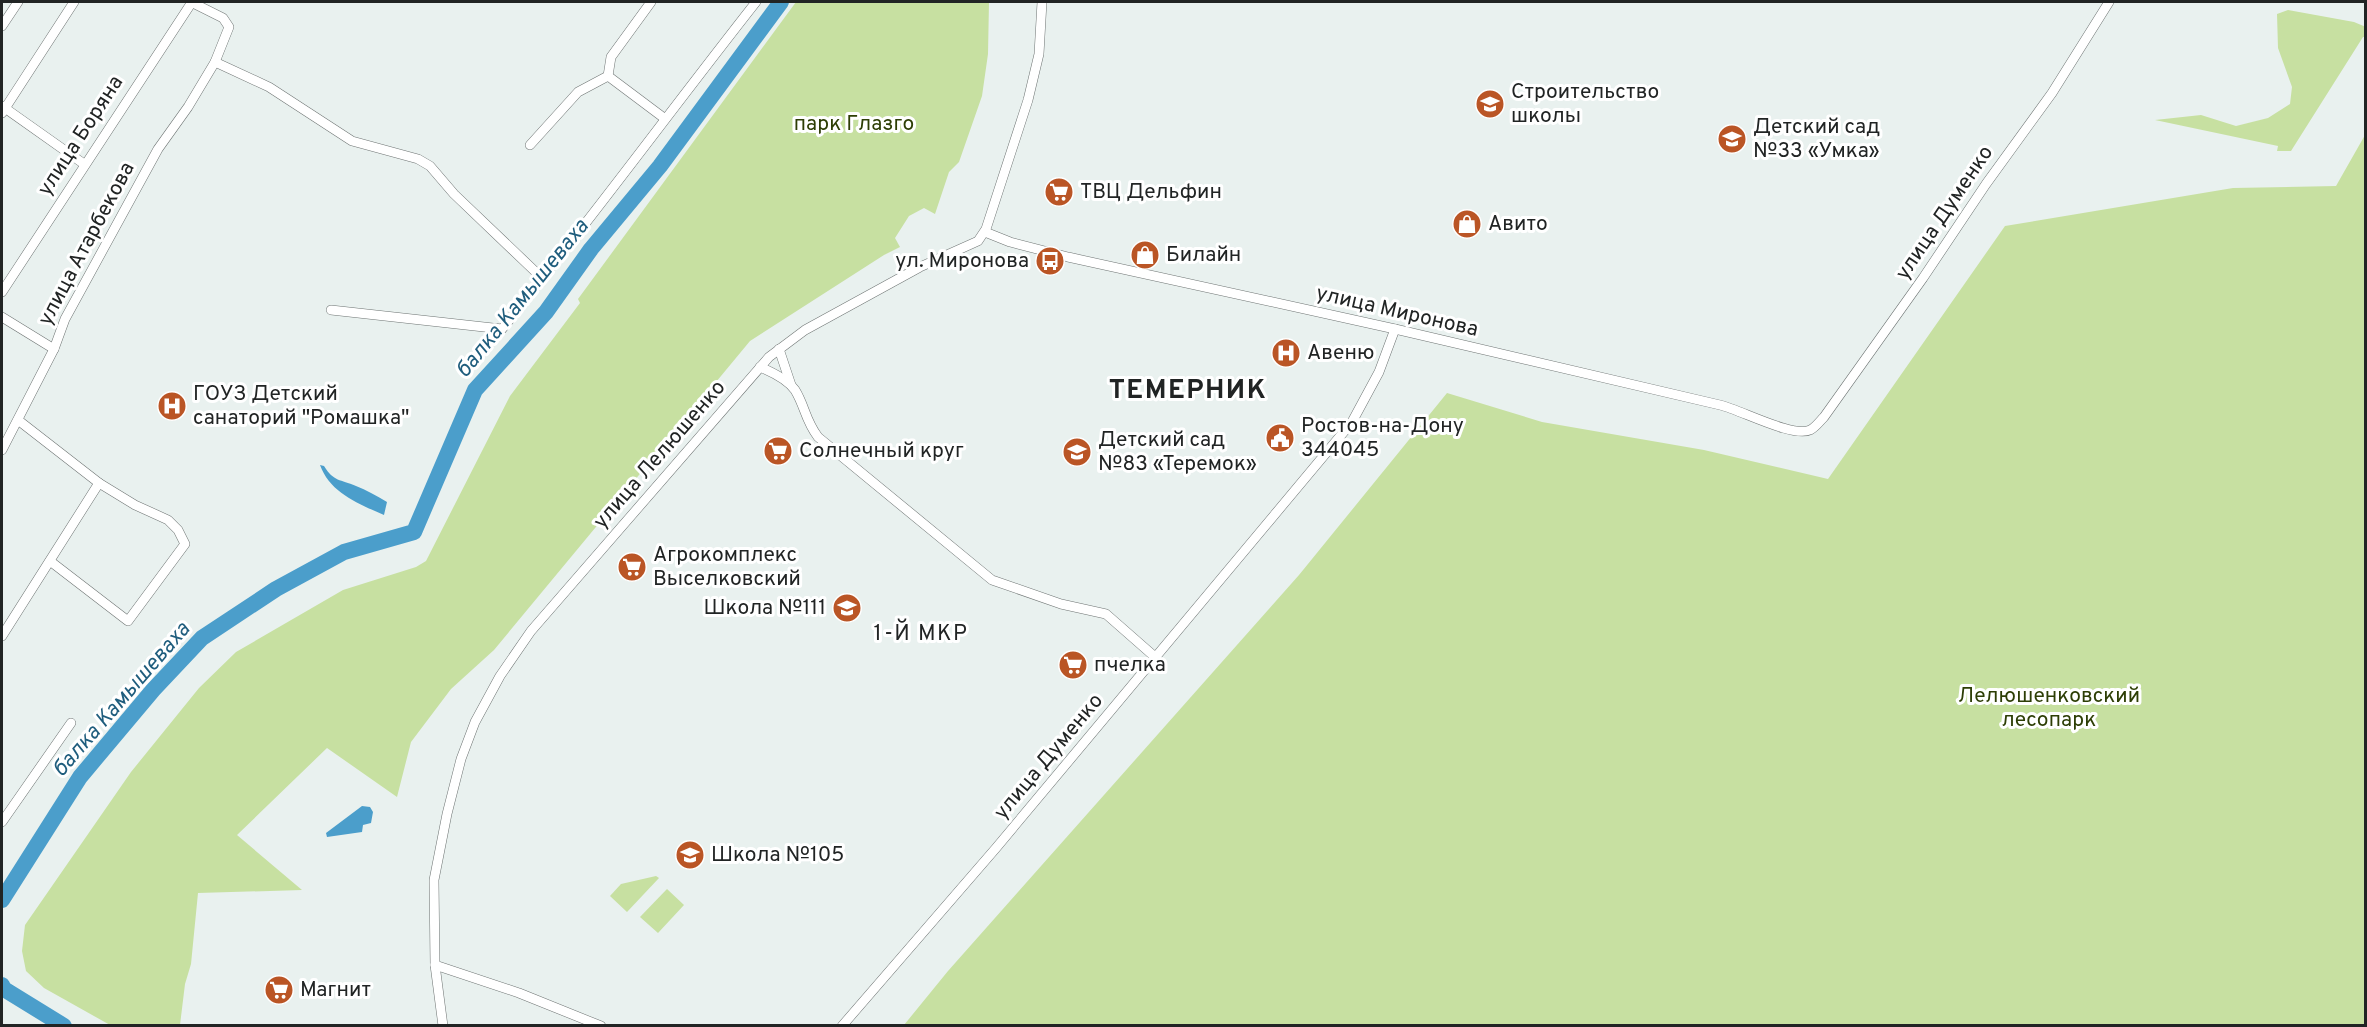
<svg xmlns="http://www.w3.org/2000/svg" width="2367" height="1027" font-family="Overpass,sans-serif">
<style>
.green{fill:#c7e0a1}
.water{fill:#4b9ecb}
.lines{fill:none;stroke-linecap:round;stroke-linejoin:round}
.river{stroke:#4b9ecb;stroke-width:16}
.minor-casing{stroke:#6e7473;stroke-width:10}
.minor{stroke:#fff;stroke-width:9}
.labels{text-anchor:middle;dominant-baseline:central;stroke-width:6;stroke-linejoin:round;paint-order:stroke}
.poi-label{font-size:21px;fill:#212424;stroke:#fff;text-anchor:start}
.park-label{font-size:21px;fill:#2d3e05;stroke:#fff}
.street-label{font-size:21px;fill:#212424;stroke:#fff}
.water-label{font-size:22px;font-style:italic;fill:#1f5d7d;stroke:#fff}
.neighbourhood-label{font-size:22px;letter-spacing:1.5px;fill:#212424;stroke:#fff}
.district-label{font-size:27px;font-weight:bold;letter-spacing:1.5px;fill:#212424;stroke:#fff}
</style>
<rect width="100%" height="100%" fill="#e9f1ef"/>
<g class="green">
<path d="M 796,2 L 989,2 L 988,54 L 982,96 L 959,162 L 949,172 L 935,214 L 924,208 L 909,216 L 895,238 L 900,247 L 884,255 L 750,341 L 494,650 L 451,689 L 411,742 L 397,797 L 327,748 L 237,835 L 302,890 L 198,893 L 191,964 L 185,984 L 180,1025 L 110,1025 L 44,988 L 26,971 L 22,951 L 25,925 L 131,772 L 199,688 L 236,652 L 343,590 L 416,567 L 426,561 L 510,396 L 580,303 L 578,299 Z"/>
<path d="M 2288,10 L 2354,22 L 2366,27 L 2365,37 L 2363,37 L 2291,151 L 2277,151 L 2278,146 L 2155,120 L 2201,115 L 2236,126 L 2268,118 L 2290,104 L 2292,87 L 2278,48 L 2277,14 Z"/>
<path d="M 2365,135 L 2365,1025 L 904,1025 L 948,971 L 1299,575 L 1447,393 L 1542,422 L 1704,450 L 1828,479 L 2005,226 L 2233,188 L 2336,186 Z"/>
<path d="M 656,876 L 659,878 L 627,912 L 610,896 L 621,884 Z"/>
<path d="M 667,889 L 684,905 L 658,933 L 640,917 Z"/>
</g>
<g class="water">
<path d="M 320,465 L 324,466 C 334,482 340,479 356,486 C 366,490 377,496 387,502 L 384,515 C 359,504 330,493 320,465 Z"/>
<path d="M 362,806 L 370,807 L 373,812 L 371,823 L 363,825 L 362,832 L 327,837 L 326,833 Z"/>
</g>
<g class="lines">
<g class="river">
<path d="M 2,900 L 80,777 L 153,690 L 202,638 L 276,589 L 344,552 L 414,532 L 475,390 L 546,312 L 591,249 L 660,166 L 781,2"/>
<path d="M 2,985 L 4,989 L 64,1026"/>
</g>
<g class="minor-casing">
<g id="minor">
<path d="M 2,26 L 18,2"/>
<path d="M 215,62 L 269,87 L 352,141 L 418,159 L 430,166 L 454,194 L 543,279"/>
<path d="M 608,76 L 664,118"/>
<path d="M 2,106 L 84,164"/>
<path d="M 2,113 L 74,2"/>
<path d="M 530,145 L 578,92 L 608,76 L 611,57 L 651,2"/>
<path d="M 985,232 L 1010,242 L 1068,257 L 1395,329 L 1720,405 C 1741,410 1793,438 1810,430 C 1815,428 1820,421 1824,417 L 1923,278 L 1986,184 L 2052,93 L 2109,2"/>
<path d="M 2,292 L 192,2"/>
<path d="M 331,310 L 502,329 C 589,222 671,110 756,2"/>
<path d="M 2,317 L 54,349"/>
<path d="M 779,349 L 791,385"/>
<path d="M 760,367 C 772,372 787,379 795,390 C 805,406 805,420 818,437 L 992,580 L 1061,604 L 1106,614 L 1155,657"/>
<path d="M 18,420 L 99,483 L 135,505 L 168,520 L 178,530 L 185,544 L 128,621 L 50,561"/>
<path d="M 2,450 L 54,349 L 65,319 L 158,149 L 188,107 L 215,62 L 229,27 L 223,18 L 191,2"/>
<path d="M 2,636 L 99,483"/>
<path d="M 2,822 L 71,723"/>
<path d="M 435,965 L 519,993 L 601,1026"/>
<path d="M 443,1026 L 435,965 L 434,880 L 447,814 L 461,759 L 475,722 L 500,676 L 531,631 L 769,357 L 805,330 L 920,267 L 978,241 L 986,229 L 1028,100 L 1039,54 L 1042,2"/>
<path d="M 842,1026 L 996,848 L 1352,422 L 1379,372 L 1395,329"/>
</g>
</g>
<use href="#minor" class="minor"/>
</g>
<defs>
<g id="school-disc" transform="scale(1.5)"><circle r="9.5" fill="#ba5525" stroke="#fff"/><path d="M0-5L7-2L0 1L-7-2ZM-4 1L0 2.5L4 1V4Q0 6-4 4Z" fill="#fff"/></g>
<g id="supermarket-disc" transform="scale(1.5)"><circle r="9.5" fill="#ba5525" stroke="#fff"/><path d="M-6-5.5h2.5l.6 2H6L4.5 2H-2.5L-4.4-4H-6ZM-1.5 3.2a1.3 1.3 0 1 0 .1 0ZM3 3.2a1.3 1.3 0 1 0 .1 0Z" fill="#fff"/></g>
<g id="shop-disc" transform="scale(1.5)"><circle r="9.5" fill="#ba5525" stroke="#fff"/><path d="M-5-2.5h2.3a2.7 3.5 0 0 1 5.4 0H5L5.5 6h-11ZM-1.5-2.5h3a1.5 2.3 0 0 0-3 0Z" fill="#fff"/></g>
<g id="bus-disc" transform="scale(1.5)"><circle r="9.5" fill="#ba5525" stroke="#fff"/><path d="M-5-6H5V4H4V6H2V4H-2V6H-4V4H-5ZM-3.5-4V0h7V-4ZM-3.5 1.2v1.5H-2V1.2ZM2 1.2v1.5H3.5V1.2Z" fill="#fff"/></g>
<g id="hospital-disc" transform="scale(1.5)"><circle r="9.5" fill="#ba5525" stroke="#fff"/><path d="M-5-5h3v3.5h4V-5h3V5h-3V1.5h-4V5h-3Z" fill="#fff"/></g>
<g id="civic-disc" transform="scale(1.5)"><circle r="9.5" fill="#ba5525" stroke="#fff"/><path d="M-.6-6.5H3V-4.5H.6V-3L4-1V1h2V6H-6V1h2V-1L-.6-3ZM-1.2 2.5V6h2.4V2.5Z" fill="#fff"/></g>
</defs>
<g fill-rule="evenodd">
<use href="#school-disc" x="1490" y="104"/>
<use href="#school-disc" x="1732" y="139"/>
<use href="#supermarket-disc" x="1059" y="192"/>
<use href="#shop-disc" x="1467" y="224"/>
<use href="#shop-disc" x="1145" y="255"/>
<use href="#bus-disc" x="1050" y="261"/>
<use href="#hospital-disc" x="1286" y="353"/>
<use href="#hospital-disc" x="172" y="406"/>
<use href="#civic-disc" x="1280" y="438"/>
<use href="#supermarket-disc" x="778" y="451"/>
<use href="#school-disc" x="1077" y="452"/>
<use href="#supermarket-disc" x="632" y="567"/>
<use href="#school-disc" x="847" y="608"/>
<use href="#supermarket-disc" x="1073" y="665"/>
<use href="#school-disc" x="690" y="855"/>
<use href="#supermarket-disc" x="279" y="990"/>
</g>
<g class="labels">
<g class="poi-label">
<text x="1511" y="92">Строительство<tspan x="1511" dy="24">школы</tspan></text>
<text x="1753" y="127">Детский сад<tspan x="1753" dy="24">№33 «Умка»</tspan></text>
<text x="1080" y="192">ТВЦ Дельфин</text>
<text x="1488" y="224">Авито</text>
<text x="1166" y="255">Билайн</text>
<text x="1029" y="261" text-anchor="end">ул. Миронова</text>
<text x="1307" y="353">Авеню</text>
<text x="193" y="394">ГОУЗ Детский<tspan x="193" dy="24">санаторий "Ромашка"</tspan></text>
<text x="1301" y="426">Ростов-на-Дону<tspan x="1301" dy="24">344045</tspan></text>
<text x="1098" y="440">Детский сад<tspan x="1098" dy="24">№83 «Теремок»</tspan></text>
<text x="799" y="451">Солнечный круг</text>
<text x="653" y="555">Агрокомплекс<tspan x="653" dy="24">Выселковский</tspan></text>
<text x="826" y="608" text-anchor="end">Школа №111</text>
<text x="1094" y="665">пчелка</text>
<text x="711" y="855">Школа №105</text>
<text x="300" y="990">Магнит</text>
</g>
<g class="park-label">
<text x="854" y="124">парк Глазго</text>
<text x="2049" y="696">Лелюшенковский<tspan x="2049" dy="24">лесопарк</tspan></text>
</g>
<g class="street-label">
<text transform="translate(81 136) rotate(-57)">улица Боряна</text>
<text transform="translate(1945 213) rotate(-56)">улица Думенко</text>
<text transform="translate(87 244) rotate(-62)">улица Атарбекова</text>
<text transform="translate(1397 312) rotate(13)">улица Миронова</text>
<text transform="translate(660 455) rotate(-49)">улица Лелюшенко</text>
<text transform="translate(1049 757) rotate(-50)">улица Думенко</text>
</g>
<g class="water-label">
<text transform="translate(523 299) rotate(-51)">балка Камышеваха</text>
<text transform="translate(122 700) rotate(-49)">балка Камышеваха</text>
</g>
<g class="neighbourhood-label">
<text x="921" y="634">1-Й МКР</text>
</g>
<g class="district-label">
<text x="1188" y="391">ТЕМЕРНИК</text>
</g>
</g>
<rect width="2367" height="1027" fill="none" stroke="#212424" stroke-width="6"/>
</svg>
